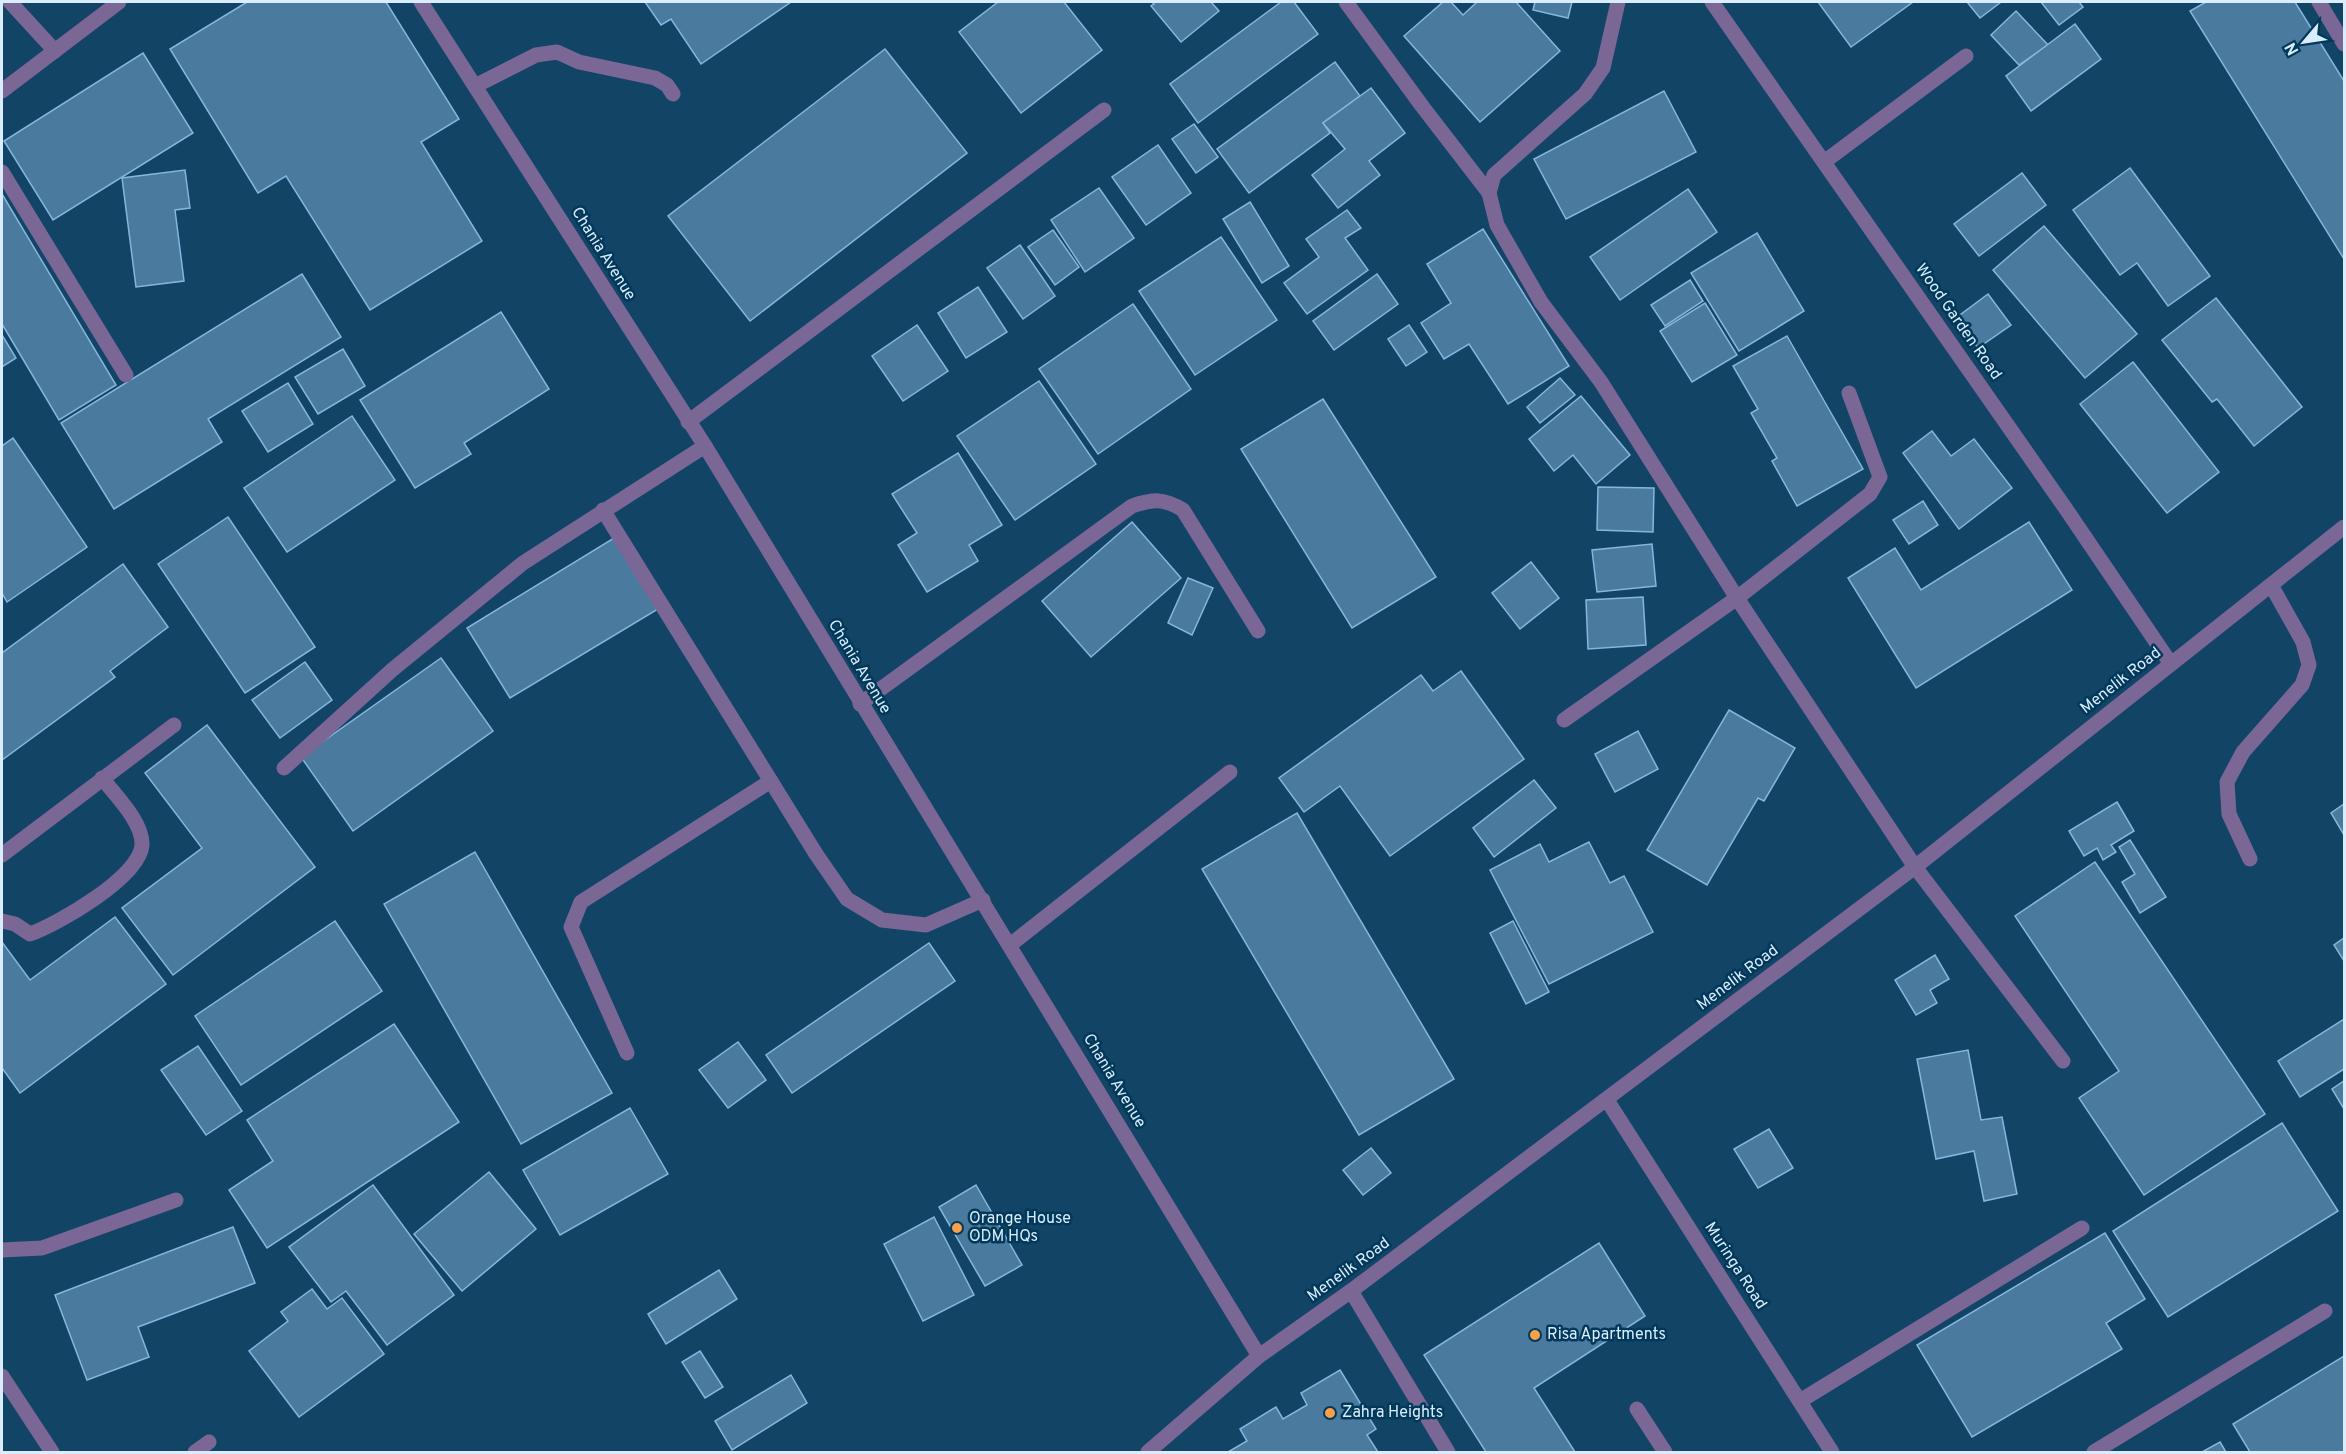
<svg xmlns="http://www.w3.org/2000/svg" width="2346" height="1454" font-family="Overpass,sans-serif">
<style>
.building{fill:#4a7a9e;stroke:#85b7de;stroke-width:1.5}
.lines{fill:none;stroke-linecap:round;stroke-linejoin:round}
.lane{stroke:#7a6795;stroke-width:15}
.street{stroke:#7a6795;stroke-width:15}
.poi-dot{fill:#f7a14a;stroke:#02395a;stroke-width:2}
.labels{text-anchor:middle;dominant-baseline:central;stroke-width:5;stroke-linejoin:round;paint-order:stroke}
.street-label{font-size:16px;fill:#d9edfe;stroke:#02395a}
.poi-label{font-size:16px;fill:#d9edfe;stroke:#02395a;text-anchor:start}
</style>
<rect width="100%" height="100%" fill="#114465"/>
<g class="building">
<path d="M 247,2 L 386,2 L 459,119 L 421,142 L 482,241 L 370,310 L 286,176 L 258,193 L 170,49 Z"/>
<path d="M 645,2 L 791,2 L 701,64 L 671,19 L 661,25 Z"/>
<path d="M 998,2 L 1064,2 L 1102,50 L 1021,113 L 959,32 Z"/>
<path d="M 1152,2 L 1211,2 L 1219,11 L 1181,42 L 1151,6 L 1154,4 Z"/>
<path d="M 1281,2 L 1294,2 L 1318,34 L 1198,123 L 1170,84 Z"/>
<path d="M 1443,2 L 1451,2 L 1463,15 L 1477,2 L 1516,2 L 1560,51 L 1480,122 L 1404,36 Z"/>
<path d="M 1535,2 L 1572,2 L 1568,18 L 1533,10 Z"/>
<path d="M 1818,2 L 1913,2 L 1851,47 Z"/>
<path d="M 1967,2 L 2001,2 L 1980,18 Z"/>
<path d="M 2041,2 L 2079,2 L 2083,7 L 2059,25 Z"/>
<path d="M 2206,2 L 2295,2 L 2344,81 L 2344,259 L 2190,11 Z"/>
<path d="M 2016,11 L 2048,45 L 2019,65 L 1991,35 Z"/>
<path d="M 2075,24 L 2101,59 L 2031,111 L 2006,76 Z"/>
<path d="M 885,49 L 967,153 L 750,321 L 668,216 Z"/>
<path d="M 143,53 L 193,133 L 53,220 L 4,141 Z"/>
<path d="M 1335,62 L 1360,96 L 1323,123 L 1330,133 L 1249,193 L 1217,149 Z"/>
<path d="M 1371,88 L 1405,133 L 1369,161 L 1380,175 L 1338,208 L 1312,175 L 1345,149 L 1323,123 Z"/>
<path d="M 1664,91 L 1696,152 L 1566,219 L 1534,159 Z"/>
<path d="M 1194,124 L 1218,157 L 1196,173 L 1172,139 Z"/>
<path d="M 1158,145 L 1191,193 L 1146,225 L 1112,177 Z"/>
<path d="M 2130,168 L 2210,276 L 2168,306 L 2137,263 L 2120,275 L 2073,210 Z"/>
<path d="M 185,170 L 190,208 L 175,210 L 184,281 L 136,287 L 122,178 Z"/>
<path d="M 2022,173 L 2046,205 L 1979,256 L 1954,224 Z"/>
<path d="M 1099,188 L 1134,238 L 1085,272 L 1051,220 Z"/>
<path d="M 1688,189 L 1717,232 L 1620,300 L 1590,257 Z"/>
<path d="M 2,194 L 116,385 L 59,420 L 2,324 Z"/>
<path d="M 1250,202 L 1289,266 L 1262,283 L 1223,219 Z"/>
<path d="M 1347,210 L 1361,228 L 1345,238 L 1368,270 L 1307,314 L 1284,283 L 1319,257 L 1306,239 Z"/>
<path d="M 2044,226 L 2137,334 L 2085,378 L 1993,270 Z"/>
<path d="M 1483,229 L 1569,366 L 1508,404 L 1469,344 L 1444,359 L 1421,323 L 1451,303 L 1427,264 Z"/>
<path d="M 1053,230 L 1079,267 L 1055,285 L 1028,247 Z"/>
<path d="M 1757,233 L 1804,311 L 1739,351 L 1691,273 Z"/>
<path d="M 1221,237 L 1277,320 L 1195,375 L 1139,291 Z"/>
<path d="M 1020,245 L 1055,296 L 1023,319 L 987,268 Z"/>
<path d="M 302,274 L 341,337 L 208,419 L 222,442 L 114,509 L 61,423 Z"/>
<path d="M 1377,274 L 1398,304 L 1334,350 L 1313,321 Z"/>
<path d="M 1690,280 L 1703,301 L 1665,326 L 1651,305 Z"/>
<path d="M 978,287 L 1007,332 L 966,358 L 938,313 Z"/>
<path d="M 1988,294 L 2011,325 L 1978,348 L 1956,318 Z"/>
<path d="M 2216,298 L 2302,407 L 2254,446 L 2217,399 L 2212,402 L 2162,340 Z"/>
<path d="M 1705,303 L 1737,355 L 1692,382 L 1660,331 Z"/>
<path d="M 1133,304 L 1191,389 L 1098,454 L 1039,369 Z"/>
<path d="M 501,312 L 549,389 L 464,443 L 471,454 L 415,488 L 360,400 Z"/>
<path d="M 917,325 L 948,371 L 903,401 L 872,356 Z"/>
<path d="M 1409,325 L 1427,352 L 1406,366 L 1388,339 Z"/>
<path d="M 2,335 L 16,358 L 2,367 Z"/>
<path d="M 1787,336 L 1863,469 L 1797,506 L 1772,461 L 1777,458 L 1751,413 L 1758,409 L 1733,366 Z"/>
<path d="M 343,349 L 365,386 L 318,414 L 295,377 Z"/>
<path d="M 2133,362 L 2219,472 L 2167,513 L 2080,404 Z"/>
<path d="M 1560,378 L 1575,395 L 1540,423 L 1527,407 Z"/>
<path d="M 1039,381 L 1096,464 L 1015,520 L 957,436 Z"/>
<path d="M 288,383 L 313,424 L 268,452 L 242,411 Z"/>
<path d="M 1581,396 L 1630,455 L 1596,484 L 1573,455 L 1554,471 L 1529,439 Z"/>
<path d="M 1323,399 L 1436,577 L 1352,628 L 1241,449 Z"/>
<path d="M 352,416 L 395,480 L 287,552 L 244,488 Z"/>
<path d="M 1932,431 L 1951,456 L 1974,439 L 2012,488 L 1959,529 L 1903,453 Z"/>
<path d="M 13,438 L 87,547 L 7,602 L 2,593 L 2,446 Z"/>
<path d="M 958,453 L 1002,525 L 969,545 L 978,561 L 927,592 L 898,545 L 917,533 L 892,494 Z"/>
<path d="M 1598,487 L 1654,488 L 1653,532 L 1597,530 Z"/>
<path d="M 1923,501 L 1938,525 L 1909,544 L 1893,520 Z"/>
<path d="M 228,517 L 315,647 L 245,693 L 158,564 Z"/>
<path d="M 1132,522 L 1181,578 L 1091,657 L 1042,601 Z"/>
<path d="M 2029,522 L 2072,590 L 1916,688 L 1848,578 L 1895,548 L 1921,590 Z"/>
<path d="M 614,538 L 658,609 L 510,698 L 467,628 Z"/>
<path d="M 1652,544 L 1656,586 L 1597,592 L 1592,550 Z"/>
<path d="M 1531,562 L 1559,598 L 1520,629 L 1492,593 Z"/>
<path d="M 123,564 L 168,627 L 110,671 L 115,677 L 2,760 L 2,653 Z"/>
<path d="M 1188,578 L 1213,588 L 1192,635 L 1168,623 Z"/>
<path d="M 1643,597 L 1646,645 L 1588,649 L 1586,600 Z"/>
<path d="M 441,658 L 493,731 L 353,831 L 301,757 Z"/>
<path d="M 305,662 L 332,700 L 280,738 L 252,700 Z"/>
<path d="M 1461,671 L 1524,759 L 1390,856 L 1340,786 L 1304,812 L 1279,778 L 1421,675 L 1433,691 Z"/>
<path d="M 1729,710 L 1795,748 L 1764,801 L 1758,798 L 1707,885 L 1647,850 Z"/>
<path d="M 207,725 L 315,867 L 173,975 L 122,908 L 202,848 L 145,773 Z"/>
<path d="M 1638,731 L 1658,769 L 1615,792 L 1595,754 Z"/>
<path d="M 1534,780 L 1556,808 L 1494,857 L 1473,828 Z"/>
<path d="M 2117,802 L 2134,831 L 2111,845 L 2116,852 L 2103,860 L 2097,848 L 2084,856 L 2069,831 Z"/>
<path d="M 2344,804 L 2344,835 L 2331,813 Z"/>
<path d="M 1297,813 L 1454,1079 L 1359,1135 L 1202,869 Z"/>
<path d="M 2130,840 L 2166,897 L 2140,913 L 2122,882 L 2135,874 L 2119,847 Z"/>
<path d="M 1589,842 L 1610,883 L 1624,876 L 1653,932 L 1549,984 L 1490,870 L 1540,844 L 1549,862 Z"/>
<path d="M 475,852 L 612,1093 L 521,1144 L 384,904 Z"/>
<path d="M 2095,862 L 2265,1114 L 2144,1195 L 2079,1098 L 2119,1071 L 2015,916 Z"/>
<path d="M 115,917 L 166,984 L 20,1093 L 2,1068 L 2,942 L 30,980 Z"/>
<path d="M 335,921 L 382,991 L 241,1085 L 195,1016 Z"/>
<path d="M 1513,921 L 1549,992 L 1526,1004 L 1490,933 Z"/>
<path d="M 2344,938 L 2344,961 L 2334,945 Z"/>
<path d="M 929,943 L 955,981 L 792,1093 L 766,1055 Z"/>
<path d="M 1935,955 L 1949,979 L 1930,990 L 1937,1003 L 1916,1015 L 1895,980 Z"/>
<path d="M 2344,1019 L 2344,1069 L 2300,1097 L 2278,1061 Z"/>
<path d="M 394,1024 L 459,1122 L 267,1248 L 229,1190 L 273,1161 L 247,1120 Z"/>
<path d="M 738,1042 L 766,1080 L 728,1108 L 699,1070 Z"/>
<path d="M 198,1046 L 242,1111 L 206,1135 L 161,1070 Z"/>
<path d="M 1968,1050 L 1981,1120 L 2002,1117 L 2017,1194 L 1984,1201 L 1974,1151 L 1936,1159 L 1917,1059 Z"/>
<path d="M 2344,1081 L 2344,1109 L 2332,1089 Z"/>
<path d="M 630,1108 L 668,1174 L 560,1235 L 523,1170 Z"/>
<path d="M 2282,1123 L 2338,1211 L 2168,1317 L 2113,1231 Z"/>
<path d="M 1769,1129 L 1793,1168 L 1758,1188 L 1734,1149 Z"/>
<path d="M 1371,1148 L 1391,1173 L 1363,1195 L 1343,1170 Z"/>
<path d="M 489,1172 L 536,1229 L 462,1291 L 414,1234 Z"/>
<path d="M 373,1185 L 454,1295 L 387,1345 L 346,1291 L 331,1302 L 289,1247 Z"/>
<path d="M 976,1185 L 1022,1265 L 985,1286 L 939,1207 Z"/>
<path d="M 934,1217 L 974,1295 L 923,1321 L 884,1244 Z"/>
<path d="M 233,1227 L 255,1283 L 138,1327 L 149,1357 L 87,1380 L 55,1295 Z"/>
<path d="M 2105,1233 L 2145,1299 L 2106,1323 L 2122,1349 L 1972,1437 L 1917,1345 Z"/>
<path d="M 1599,1243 L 1645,1316 L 1534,1388 L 1575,1452 L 1486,1452 L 1424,1355 Z"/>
<path d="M 719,1270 L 737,1299 L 666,1344 L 648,1314 Z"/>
<path d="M 312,1289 L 327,1309 L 342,1298 L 384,1354 L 299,1417 L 249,1351 L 288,1321 L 281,1312 Z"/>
<path d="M 700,1351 L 723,1387 L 705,1398 L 682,1362 Z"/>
<path d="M 2344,1356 L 2344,1452 L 2250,1452 L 2233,1424 Z"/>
<path d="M 1340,1370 L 1376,1429 L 1367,1435 L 1378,1452 L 1228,1452 L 1247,1441 L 1240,1429 L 1276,1407 L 1283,1419 L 1307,1405 L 1301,1393 Z"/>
<path d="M 791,1375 L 807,1403 L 732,1450 L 715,1421 Z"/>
<path d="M 2220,1442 L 2226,1452 L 2202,1452 Z"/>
</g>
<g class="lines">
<g class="lane">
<path d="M 10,2 L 55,51"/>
<path d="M 1346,2 L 1422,106 L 1489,193"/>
<path d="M 2319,2 L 2344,44"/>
<path d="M 475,86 L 536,55 L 557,52 L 579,62 L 655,78 L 667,85 L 673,94"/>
<path d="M 2,172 L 126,375"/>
<path d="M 603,510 L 816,854 L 847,899 L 882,920 L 926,925 L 983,900"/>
<path d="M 1564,720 L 1737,598"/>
<path d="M 284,768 L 392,670 L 523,563 L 705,446"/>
<path d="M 2,855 L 174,725"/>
<path d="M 2250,859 L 2229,814 L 2227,782 L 2243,752 L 2302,685 L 2309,665 L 2303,642 L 2271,585"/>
<path d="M 1915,867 L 2063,1061"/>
<path d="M 2,921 L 15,924 L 30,934 C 58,924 140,877 142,845 C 143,822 115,795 102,778"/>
<path d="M 1010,945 L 1230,772"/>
<path d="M 627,1053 L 571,927 L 581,902 L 771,781"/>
<path d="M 2,1250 L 42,1248 L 176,1200"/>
<path d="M 1351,1291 L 1448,1452"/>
<path d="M 1800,1401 L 2082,1228"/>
<path d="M 2094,1452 L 2325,1311"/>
</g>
<g class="street">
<path d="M 421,2 L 705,446 L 1259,1356"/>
<path d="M 1618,2 L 1603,68 L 1585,94 L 1494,175 L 1489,193 L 1497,225 L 1541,302 L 1601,382 L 1737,598 L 1915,867"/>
<path d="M 1712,2 L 2066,509 L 2171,664"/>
<path d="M 2,91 L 119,2"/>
<path d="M 1824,162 L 1966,56"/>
<path d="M 688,422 L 1104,110"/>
<path d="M 1737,598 L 1870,494 L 1880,477 L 1849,393"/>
<path d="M 860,704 L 1132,506 C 1153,499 1164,498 1183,510 L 1258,631"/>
<path d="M 1607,1100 L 1832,1452"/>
<path d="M 2,1376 L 52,1452"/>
<path d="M 1637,1409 L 1665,1452"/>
<path d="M 195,1452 L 209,1442"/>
<path d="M 1148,1452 L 1259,1356 L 1351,1291 L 1915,867 L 2344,527"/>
</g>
</g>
<g class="poi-dot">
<circle cx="957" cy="1228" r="6"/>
<circle cx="1535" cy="1335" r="6"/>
<circle cx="1330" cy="1413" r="6"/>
</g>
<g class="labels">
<g class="street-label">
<text transform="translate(603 254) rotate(58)">Chania Avenue</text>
<text transform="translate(1958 322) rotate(55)">Wood Garden Road</text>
<text transform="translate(859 667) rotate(59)">Chania Avenue</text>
<text transform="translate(2121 681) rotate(-38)">Menelik Road</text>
<text transform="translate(1738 978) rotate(-37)">Menelik Road</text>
<text transform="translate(1114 1081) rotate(59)">Chania Avenue</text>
<text transform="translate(1735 1266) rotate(57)">Muringa Road</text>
<text transform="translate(1349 1270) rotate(-36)">Menelik Road</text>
</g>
<g class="poi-label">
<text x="969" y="1219">Orange House<tspan x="969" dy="18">ODM HQs</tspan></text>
<text x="1547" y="1335">Risa Apartments</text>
<text x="1342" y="1413">Zahra Heights</text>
</g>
</g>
<rect width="2346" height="1454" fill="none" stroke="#d9edfe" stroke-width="6"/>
<g transform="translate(2304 42) rotate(241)" stroke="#02395a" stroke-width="4.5" paint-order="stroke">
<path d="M0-4.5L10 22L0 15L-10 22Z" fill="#d9edfe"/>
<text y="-9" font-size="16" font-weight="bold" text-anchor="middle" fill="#d9edfe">N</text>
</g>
</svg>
